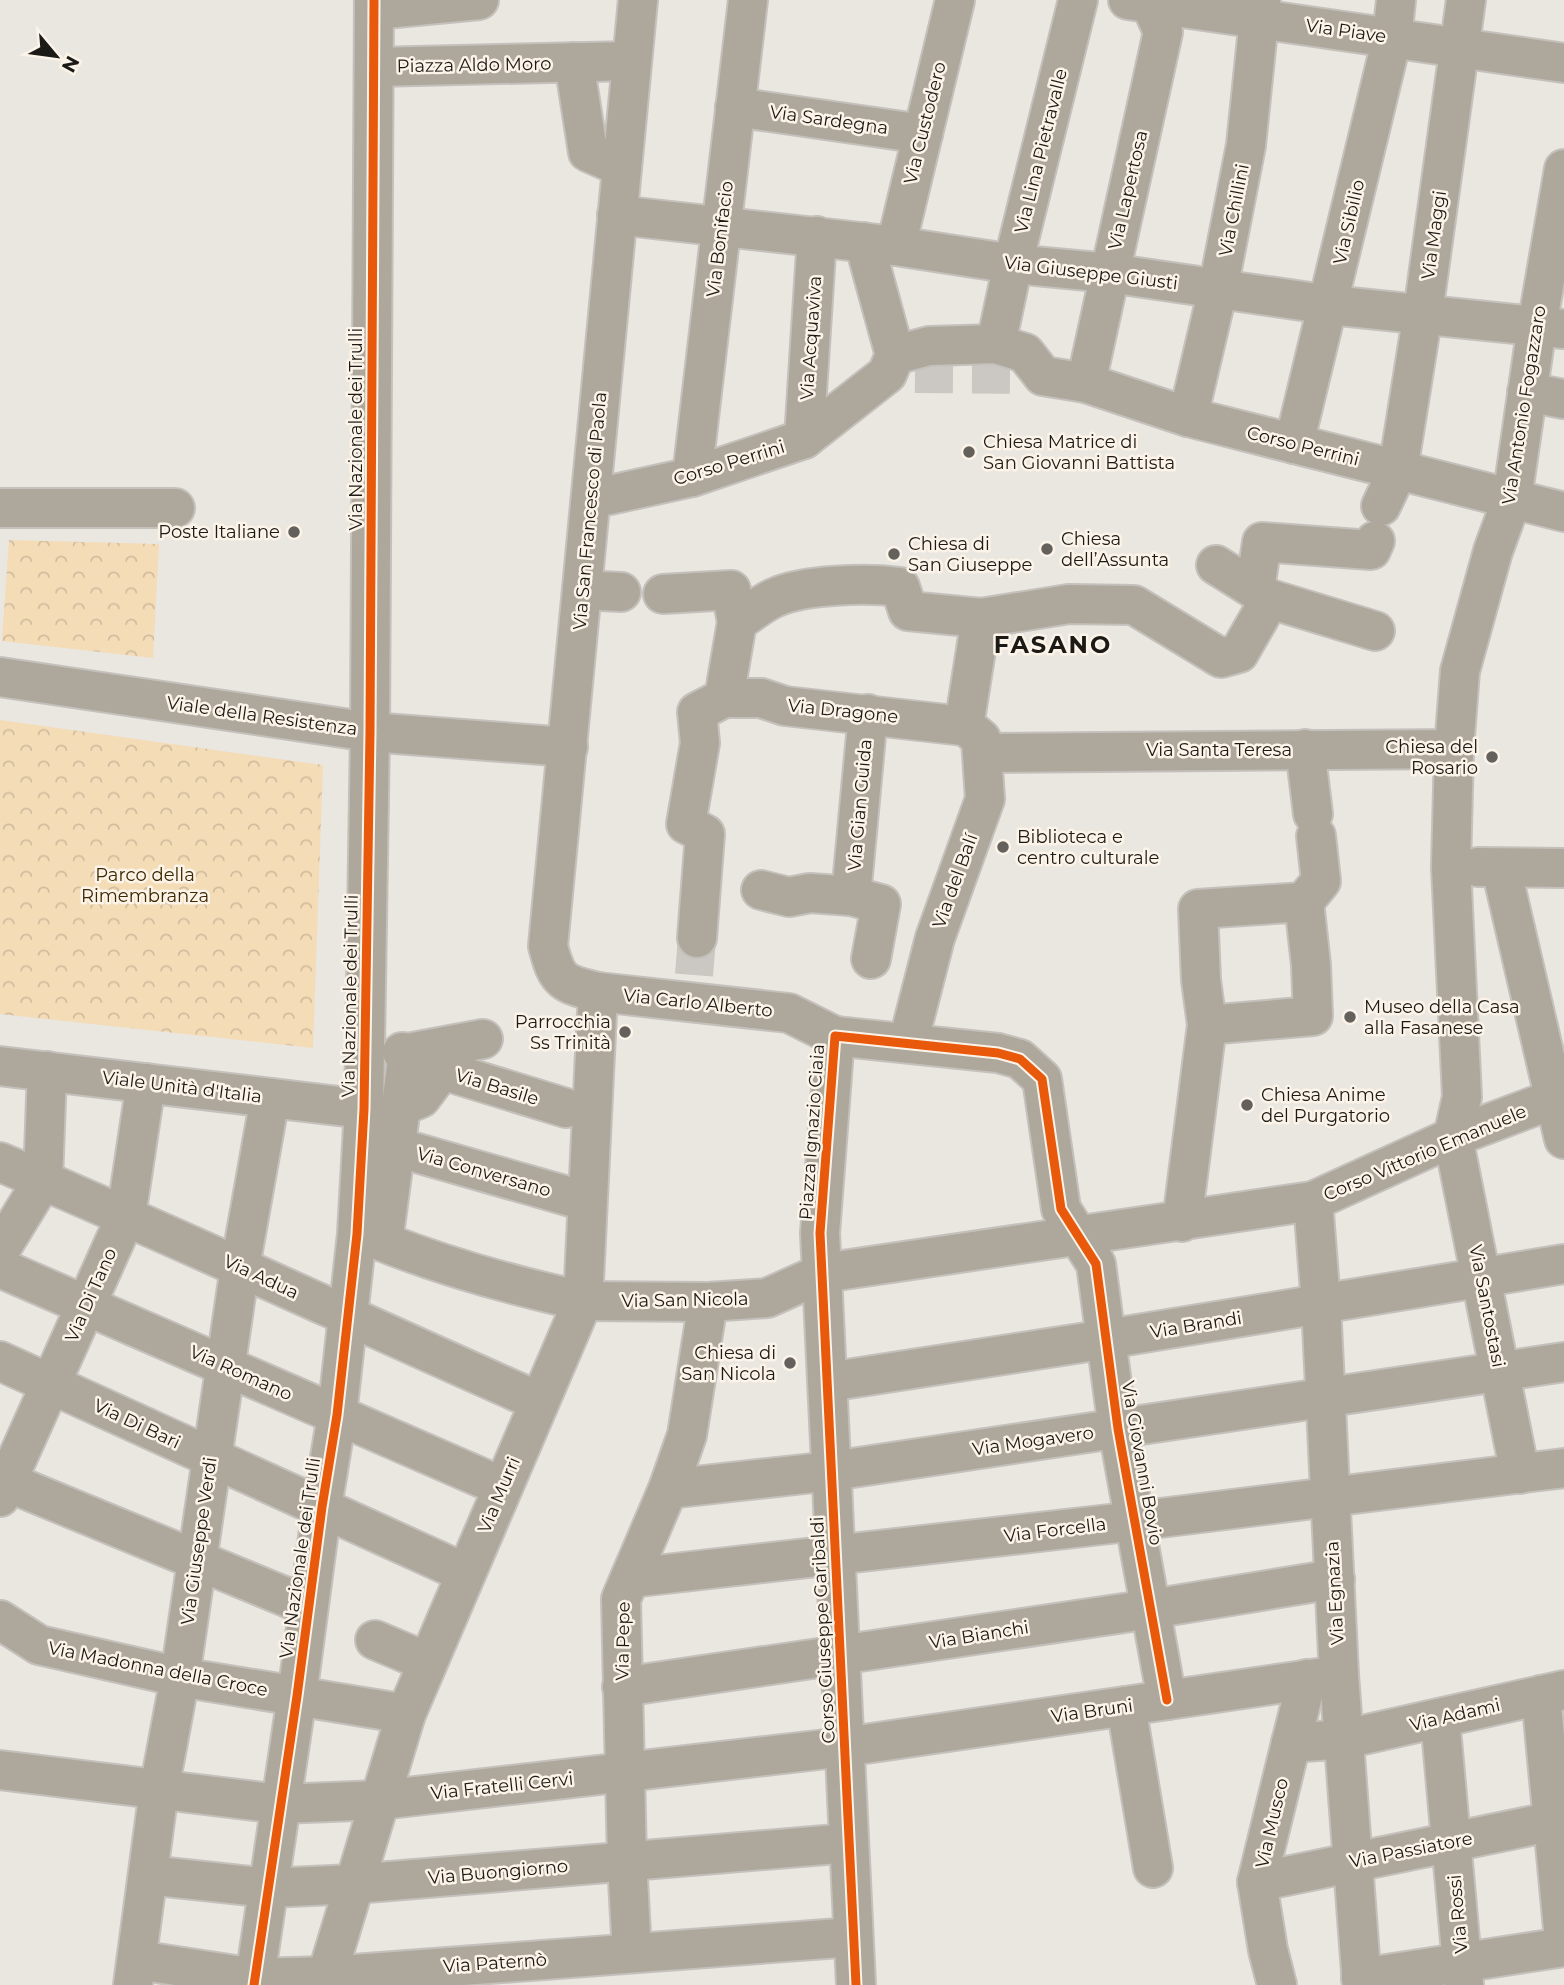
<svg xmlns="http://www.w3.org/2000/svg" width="1564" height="1985" font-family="Montserrat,sans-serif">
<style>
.park{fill:url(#park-crowns)}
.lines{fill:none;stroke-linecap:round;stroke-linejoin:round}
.minor-tunnel{stroke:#cbc7c2;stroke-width:38;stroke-dasharray:38 19;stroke-linecap:butt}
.minor-casing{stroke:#c4c1bc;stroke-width:42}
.tertiary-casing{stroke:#c4c1bc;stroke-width:42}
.minor{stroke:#aea79c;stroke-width:38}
.tertiary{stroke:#aea79c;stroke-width:38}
.cycleway-casing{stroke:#fcf4e9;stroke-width:13}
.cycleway{stroke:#e8590c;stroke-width:9}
.poi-dot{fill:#64615d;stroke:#fcf4e9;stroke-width:2.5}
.labels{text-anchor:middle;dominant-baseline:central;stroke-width:5;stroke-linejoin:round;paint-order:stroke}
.street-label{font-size:18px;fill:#1c1a16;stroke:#fcf4e9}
.poi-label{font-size:18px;fill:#1c1a16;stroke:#fcf4e9;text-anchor:start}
.park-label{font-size:18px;fill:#3d2800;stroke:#fcf4e9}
.district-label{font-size:24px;font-weight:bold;letter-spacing:2px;fill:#1c1a16;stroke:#fcf4e9}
</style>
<defs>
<pattern id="park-crowns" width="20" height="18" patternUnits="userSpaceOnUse" patternTransform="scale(1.75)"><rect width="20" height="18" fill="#f4dcb7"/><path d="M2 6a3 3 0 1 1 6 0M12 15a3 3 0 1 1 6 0" fill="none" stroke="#d1bc9d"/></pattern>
</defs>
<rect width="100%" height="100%" fill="#eae6e0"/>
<g class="park">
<path d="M 9,540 L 159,544 L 153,658 L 2,641 Z"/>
<path d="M 0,720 L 323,765 L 313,1048 L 0,1014 Z"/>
</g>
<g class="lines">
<g class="minor-tunnel">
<path d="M 915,374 L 1025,375"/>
<path d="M 694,975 L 697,938"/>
</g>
<g class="minor-casing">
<g id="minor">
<path d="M 638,0 L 548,946 C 557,982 563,984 598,992 L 789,1013 L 835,1036"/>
<path d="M 1128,0 L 1564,63"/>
<path d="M 374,10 L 479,0"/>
<path d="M 574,62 L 588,152 L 622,167"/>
<path d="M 374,67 L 631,61"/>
<path d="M 735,107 L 923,134"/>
<path d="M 617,215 L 896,246 L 1013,264 L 1109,273 L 1330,305 L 1564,329"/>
<path d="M 864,242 L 895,355"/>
<path d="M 896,246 L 955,0"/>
<path d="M 996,344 L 1013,264 L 1078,0"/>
<path d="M 1086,383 L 1163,32 L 1149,0"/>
<path d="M 1527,392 L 1564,399"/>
<path d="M 1188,417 L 1218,289 L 1246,145 L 1261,0"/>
<path d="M 804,439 L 817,236"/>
<path d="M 1294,444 L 1392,38 L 1396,0"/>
<path d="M 692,477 L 748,0"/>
<path d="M 591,499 L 692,477 L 804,439 L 887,374 L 895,355 L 929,346 L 996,344 L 1025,353 L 1043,376 L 1086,383 L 1188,417 L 1564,512"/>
<path d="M 1381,506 L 1398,470 L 1423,313 L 1466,0"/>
<path d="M 0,508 L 175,508"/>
<path d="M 1216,565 L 1270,599 L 1375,631"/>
<path d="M 1255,589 L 1262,542 L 1371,550 L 1375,541"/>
<path d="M 582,590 L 621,592"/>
<path d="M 663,594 L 731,590 L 737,622 L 724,698"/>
<path d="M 737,622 C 749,614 761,604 774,598 C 804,584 867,583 900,587 L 908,611 L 981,618 L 1069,604 L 1134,605 L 1221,658 L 1239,653 L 1270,599"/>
<path d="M 0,677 L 370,732 L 568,747"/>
<path d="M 964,726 L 981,618"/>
<path d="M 1305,749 L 1313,814"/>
<path d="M 984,753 L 1454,749"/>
<path d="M 1478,867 L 1564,868"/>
<path d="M 1501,868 L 1564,1139"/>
<path d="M 761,890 L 789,897 L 810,893 L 851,896 L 881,904 L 871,959"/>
<path d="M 851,896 L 868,714"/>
<path d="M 1304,902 L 1321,881 L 1316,836"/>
<path d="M 697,938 L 705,834 L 686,824 L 700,743 L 697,712 L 724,698 L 761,698 L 785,706 L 964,726"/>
<path d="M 908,1043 L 935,938 L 985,799 L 981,739 L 974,733"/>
<path d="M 402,1052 L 408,1053 L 483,1039"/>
<path d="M 408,1053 L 383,1242 C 441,1265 500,1282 561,1296"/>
<path d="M 0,1066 L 364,1109"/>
<path d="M 401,1106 L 421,1098 L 442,1070 L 566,1108"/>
<path d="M 396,1147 L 571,1197"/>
<path d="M 0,1162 C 175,1236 348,1317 522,1394"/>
<path d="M 1313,1201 L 1321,1304 L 1339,1675 L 1362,1985"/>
<path d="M 1182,1222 L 1207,1025 L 1201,980 L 1198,909 L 1304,902 L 1311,965 L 1313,1016 L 1207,1025"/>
<path d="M 0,1250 L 43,1180 L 47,1071"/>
<path d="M 0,1268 L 482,1478"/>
<path d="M 583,1301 L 708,1302 L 767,1298 L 823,1273 L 1313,1201 L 1453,1137 L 1564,1095"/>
<path d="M 0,1361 L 465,1573"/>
<path d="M 828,1382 L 1107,1339 L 1564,1264"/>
<path d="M 1520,1474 L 1453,1137 L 1462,1097 L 1451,867 L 1454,749 L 1460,671 L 1493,551 L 1512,499 L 1537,326 L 1564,169"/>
<path d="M 0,1479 L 308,1606"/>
<path d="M 668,1489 L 832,1471 L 1564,1362"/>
<path d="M 0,1497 L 126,1216 L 146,1083"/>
<path d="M 630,1578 L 1136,1521 L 1564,1468"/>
<path d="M 0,1620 L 39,1645 L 180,1677 L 406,1714"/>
<path d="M 375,1640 L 427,1662"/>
<path d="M 1307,1679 L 1291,1743 L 1345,1739 L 1564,1690"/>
<path d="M 622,1687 L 1151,1609 L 1335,1579"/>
<path d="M 1541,1695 L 1564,1939"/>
<path d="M 1126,1706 L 1153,1868"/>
<path d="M 1440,1718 L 1464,1985"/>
<path d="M 0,1770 L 280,1804 L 380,1800 L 844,1747 L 1339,1675"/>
<path d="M 148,1875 L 268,1888 L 354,1884 L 849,1843"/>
<path d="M 1257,1882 L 1564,1819"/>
<path d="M 632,1953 L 627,1861 L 621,1599 L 668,1489 L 687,1435 L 708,1302"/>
<path d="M 137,1960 L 255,1978 L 327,1976 L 853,1937"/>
<path d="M 1361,1978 L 1564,1947"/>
<path d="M 133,1985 L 159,1790 L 180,1677 L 240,1267 L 270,1098"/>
<path d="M 324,1985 L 406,1714 L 583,1301 L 598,992"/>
<path d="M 856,1985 L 820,1233 L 835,1036 L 998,1053 L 1020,1059 L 1042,1079 L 1061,1209 L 1096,1264 L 1118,1429 L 1167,1700"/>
<path d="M 1277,1985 L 1268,1950 L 1257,1882 L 1291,1743"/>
</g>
</g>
<g class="tertiary-casing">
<path id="tertiary" d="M 254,1985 L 297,1696 L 322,1507 L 337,1415 L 357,1234 L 364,1109 L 370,732 L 374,0"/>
</g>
<use href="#minor" class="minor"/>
<use href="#tertiary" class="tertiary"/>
<g class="cycleway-casing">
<g id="cycleway">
<path d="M 254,1985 L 297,1696 L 322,1507 L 337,1415 L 357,1234 L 364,1109 L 370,732 L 374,0"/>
<path d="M 856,1985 L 820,1233 L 835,1036 L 998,1053 L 1020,1059 L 1042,1079 L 1061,1209 L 1096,1264 L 1118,1429 L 1167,1700"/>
</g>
</g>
<use href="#cycleway" class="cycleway"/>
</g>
<g class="poi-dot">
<circle cx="969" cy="452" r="7"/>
<circle cx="294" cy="532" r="7"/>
<circle cx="1047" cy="549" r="7"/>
<circle cx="894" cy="554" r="7"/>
<circle cx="1492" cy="757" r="7"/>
<circle cx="1003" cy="847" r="7"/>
<circle cx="1350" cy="1017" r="7"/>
<circle cx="625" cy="1032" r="7"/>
<circle cx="1247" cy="1105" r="7"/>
<circle cx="790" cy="1363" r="7"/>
</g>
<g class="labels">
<g class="street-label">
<text transform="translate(1346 31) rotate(8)">Via Piave</text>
<text transform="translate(474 65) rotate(-1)">Piazza Aldo Moro</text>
<text transform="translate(829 120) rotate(8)">Via Sardegna</text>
<text transform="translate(925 123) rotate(-76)">Via Custodero</text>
<text transform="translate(1041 151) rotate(-76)">Via Lina Pietravalle</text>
<text transform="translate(1128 190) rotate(-77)">Via Lapertosa</text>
<text transform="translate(1234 210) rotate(-79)">Via Chillini</text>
<text transform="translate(1349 222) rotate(-77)">Via Sibilio</text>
<text transform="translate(1434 235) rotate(-82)">Via Maggi</text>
<text transform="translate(720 239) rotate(-83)">Via Bonifacio</text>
<text transform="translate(1091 273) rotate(7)">Via Giuseppe Giusti</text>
<text transform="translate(811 338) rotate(-86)">Via Acquaviva</text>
<text transform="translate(1524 405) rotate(-81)">Via Antonio Fogazzaro</text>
<text transform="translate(356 429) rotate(-90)">Via Nazionale dei Trulli</text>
<text transform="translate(1303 446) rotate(14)">Corso Perrini</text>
<text transform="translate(729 463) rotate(-17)">Corso Perrini</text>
<text transform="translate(590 511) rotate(-85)">Via San Francesco di Paola</text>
<text transform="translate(843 711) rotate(6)">Via Dragone</text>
<text transform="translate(262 716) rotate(8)">Viale della Resistenza</text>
<text x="1219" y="750">Via Santa Teresa</text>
<text transform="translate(860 805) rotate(-85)">Via Gian Guida</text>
<text transform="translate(955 881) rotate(-70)">Via del Balí</text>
<text transform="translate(350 996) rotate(-89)">Via Nazionale dei Trulli</text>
<text transform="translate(698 1003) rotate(6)">Via Carlo Alberto</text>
<text transform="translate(182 1087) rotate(7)">Viale Unità d'Italia</text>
<text transform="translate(497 1087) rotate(17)">Via Basile</text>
<text transform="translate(812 1132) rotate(-86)">Piazza Ignazio Ciaia</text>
<text transform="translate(1425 1153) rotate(-23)">Corso Vittorio Emanuele</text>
<text transform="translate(484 1172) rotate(16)">Via Conversano</text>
<text transform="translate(261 1277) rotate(25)">Via Adua</text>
<text transform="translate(91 1295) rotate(-66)">Via Di Tano</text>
<text transform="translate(685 1300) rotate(-1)">Via San Nicola</text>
<text transform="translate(1487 1306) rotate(79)">Via Santostasi</text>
<text transform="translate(1196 1325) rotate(-9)">Via Brandi</text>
<text transform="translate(241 1373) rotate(24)">Via Romano</text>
<text transform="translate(137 1424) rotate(25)">Via Di Bari</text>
<text transform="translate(1033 1441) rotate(-8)">Via Mogavero</text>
<text transform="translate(1142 1463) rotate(80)">Via Giovanni Bovio</text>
<text transform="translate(499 1495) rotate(-67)">Via Murri</text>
<text transform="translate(1055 1530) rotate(-7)">Via Forcella</text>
<text transform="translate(199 1541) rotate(-82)">Via Giuseppe Verdi</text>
<text transform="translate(300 1558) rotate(-82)">Via Nazionale dei Trulli</text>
<text transform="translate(1335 1593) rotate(-93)">Via Egnazia</text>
<text transform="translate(823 1630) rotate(-93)">Corso Giuseppe Garibaldi</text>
<text transform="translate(979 1635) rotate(-9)">Via Bianchi</text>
<text transform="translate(623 1641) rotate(-89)">Via Pepe</text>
<text transform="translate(158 1669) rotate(11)">Via Madonna della Croce</text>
<text transform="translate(1092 1711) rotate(-8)">Via Bruni</text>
<text transform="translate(1455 1715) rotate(-13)">Via Adami</text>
<text transform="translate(502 1786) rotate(-6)">Via Fratelli Cervi</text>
<text transform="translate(1272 1823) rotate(-77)">Via Musco</text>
<text transform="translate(1411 1850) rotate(-11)">Via Passiatore</text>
<text transform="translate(498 1872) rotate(-5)">Via Buongiorno</text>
<text transform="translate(1458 1914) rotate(-95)">Via Rossi</text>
<text transform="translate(495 1963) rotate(-4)">Via Paternò</text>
</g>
<g class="poi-label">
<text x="983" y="442">Chiesa Matrice di<tspan x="983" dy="21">San Giovanni Battista</tspan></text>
<text x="280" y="532" text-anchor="end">Poste Italiane</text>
<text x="1061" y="539">Chiesa<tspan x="1061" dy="21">dell’Assunta</tspan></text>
<text x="908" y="544">Chiesa di<tspan x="908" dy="21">San Giuseppe</tspan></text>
<text x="1478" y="747" text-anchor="end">Chiesa del<tspan x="1478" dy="21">Rosario</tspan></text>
<text x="1017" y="837">Biblioteca e<tspan x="1017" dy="21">centro culturale</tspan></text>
<text x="1364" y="1007">Museo della Casa<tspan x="1364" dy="21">alla Fasanese</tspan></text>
<text x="611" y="1022" text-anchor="end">Parrocchia<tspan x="611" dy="21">Ss Trinità</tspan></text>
<text x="1261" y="1095">Chiesa Anime<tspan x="1261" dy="21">del Purgatorio</tspan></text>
<text x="776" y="1353" text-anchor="end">Chiesa di<tspan x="776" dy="21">San Nicola</tspan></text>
</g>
<g class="park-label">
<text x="145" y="875">Parco della<tspan x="145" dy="21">Rimembranza</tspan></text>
</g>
<g class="district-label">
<text x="1053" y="644">FASANO</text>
</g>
</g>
<g transform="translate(56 56) rotate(119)" stroke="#fcf4e9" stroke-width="5" paint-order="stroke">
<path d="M0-5L12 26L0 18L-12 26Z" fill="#1c1a16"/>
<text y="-10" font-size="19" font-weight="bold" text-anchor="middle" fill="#1c1a16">N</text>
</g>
</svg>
